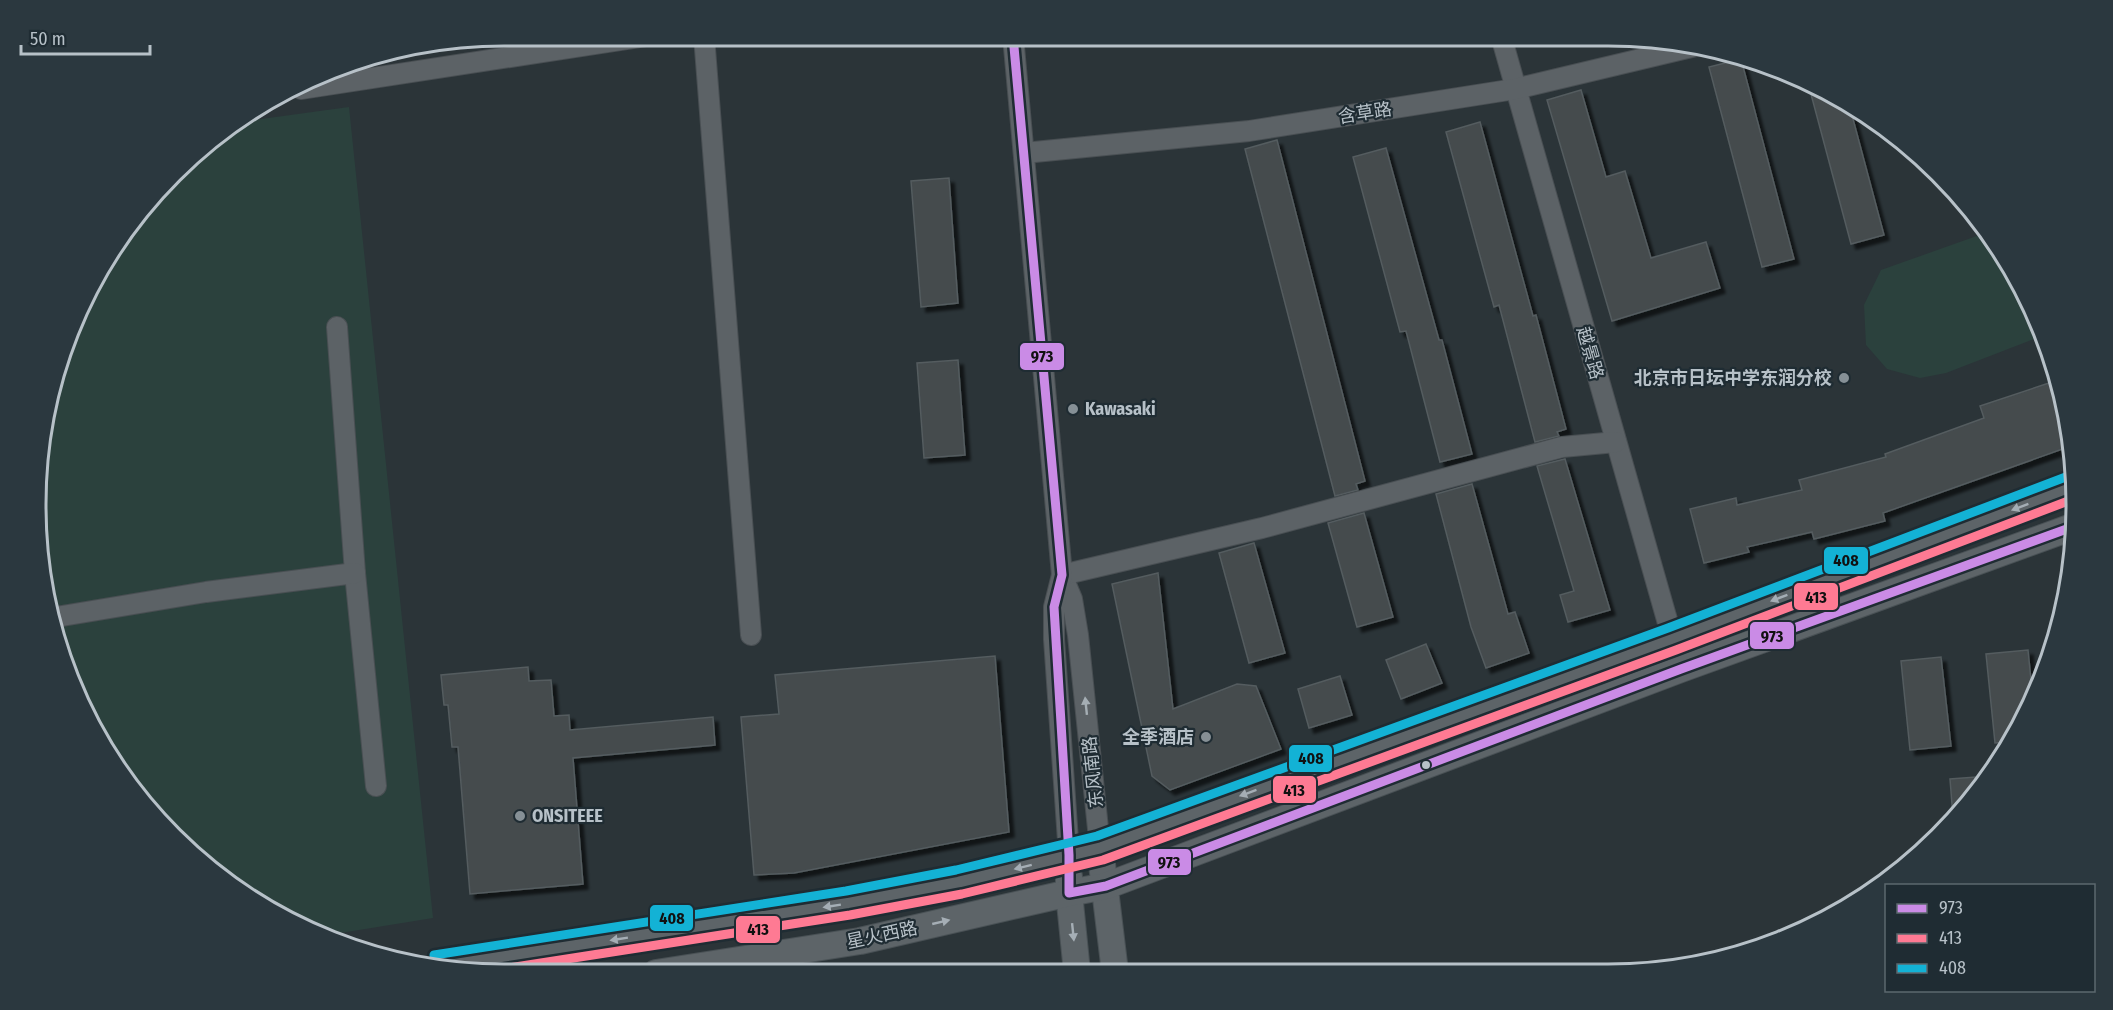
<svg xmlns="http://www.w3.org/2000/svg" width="2113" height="1010" font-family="'Fira Sans Condensed','Noto Sans SC',sans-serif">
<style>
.green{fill:#2b413d}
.building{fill:#444b4e;stroke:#545c5f;stroke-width:1.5;filter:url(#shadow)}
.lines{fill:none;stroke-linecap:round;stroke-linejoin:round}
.minor-casing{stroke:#494f53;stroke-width:22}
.major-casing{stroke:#495155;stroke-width:28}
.minor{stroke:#5c6266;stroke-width:20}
.major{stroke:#5d6468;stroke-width:26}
.bus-1-casing{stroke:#1f2c33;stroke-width:14}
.bus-2-casing{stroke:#1f2c33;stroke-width:14}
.bus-3-casing{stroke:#1f2c33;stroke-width:14}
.bus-1{stroke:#ca8be6;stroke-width:9}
.bus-2{stroke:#fe7a93;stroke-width:9}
.bus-3{stroke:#13b2d5;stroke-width:9}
.oneway{fill:#a5aeb5}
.oneway2{fill:#a5aeb4}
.poi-dot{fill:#869096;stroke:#1f2c33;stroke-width:2}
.bus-dot{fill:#b7c1c8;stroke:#1f2c33;stroke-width:2}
.labels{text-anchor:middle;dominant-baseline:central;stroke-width:4.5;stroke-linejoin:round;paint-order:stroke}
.street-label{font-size:18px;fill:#b7c1c8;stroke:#1f2c33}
.poi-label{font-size:18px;font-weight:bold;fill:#b7c1c8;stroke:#1f2c33;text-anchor:end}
.rim{fill:none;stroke:#b7c1c8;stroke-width:3}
.line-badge{stroke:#1f2c33;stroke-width:2}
.pale-badge-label{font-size:16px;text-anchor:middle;font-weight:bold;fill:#111}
</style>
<defs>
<filter id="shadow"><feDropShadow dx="5" dy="5" stdDeviation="1.5" flood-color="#0009"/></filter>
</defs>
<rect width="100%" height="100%" fill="#2b3438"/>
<g class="green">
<path d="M 349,107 L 433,918 L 322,936 L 244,895 L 174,837 L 85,713 L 40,567 L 45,413 L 72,325 L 115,245 L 219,133 L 239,122 Z"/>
<path d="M 1988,232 L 1998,245 L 2041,326 L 2044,335 L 1946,373 L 1920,378 L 1887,369 L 1866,345 L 1864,305 L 1881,270 Z"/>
</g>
<g class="building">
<path d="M 1741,59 L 1794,259 L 1762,267 L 1709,67 Z"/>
<path d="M 1808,83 L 1849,104 L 1884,235 L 1851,244 Z"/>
<path d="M 1581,90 L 1606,177 L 1625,171 L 1651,258 L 1706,242 L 1720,288 L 1612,321 L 1547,100 Z"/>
<path d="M 1480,122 L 1533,316 L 1536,315 L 1566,429 L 1557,432 L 1559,436 L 1535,442 L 1499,305 L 1494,307 L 1446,132 Z"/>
<path d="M 1277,140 L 1365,481 L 1356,484 L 1358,490 L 1335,496 L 1245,149 Z"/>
<path d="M 1386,148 L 1439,340 L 1442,340 L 1472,454 L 1440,462 L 1406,331 L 1400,332 L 1353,157 Z"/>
<path d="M 949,178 L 958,303 L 921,307 L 911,181 Z"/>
<path d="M 958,360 L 965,455 L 924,458 L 917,363 Z"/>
<path d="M 2058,380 L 2068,414 L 2071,446 L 1883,513 L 1885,521 L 1814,539 L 1812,532 L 1747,547 L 1749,552 L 1704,563 L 1690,509 L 1736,498 L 1737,505 L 1802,490 L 1799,480 L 1886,457 L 1885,454 L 1984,418 L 1980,406 Z"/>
<path d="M 1565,459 L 1610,610 L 1568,622 L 1560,595 L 1574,591 L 1537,466 Z"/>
<path d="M 1472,484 L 1508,614 L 1515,612 L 1529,653 L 1486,668 L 1471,627 L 1436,494 Z"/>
<path d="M 1364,513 L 1393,617 L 1357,627 L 1328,523 Z"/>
<path d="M 1254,543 L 1285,653 L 1249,663 L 1219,553 Z"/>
<path d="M 1158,573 L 1173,709 L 1237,684 L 1256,686 L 1281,749 L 1170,790 L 1152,776 L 1112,584 Z"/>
<path d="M 1426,644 L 1442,683 L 1401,699 L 1386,660 Z"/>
<path d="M 2028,650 L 2033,700 L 2008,742 L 1995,743 L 1986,654 Z"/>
<path d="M 995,656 L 1009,832 L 794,873 L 754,875 L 741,717 L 779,714 L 775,675 Z"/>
<path d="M 1941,657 L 1951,746 L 1910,750 L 1901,661 Z"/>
<path d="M 528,667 L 529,681 L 551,680 L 554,716 L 569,715 L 570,730 L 713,717 L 715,745 L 573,758 L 583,884 L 470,894 L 458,747 L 452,747 L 448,705 L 444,705 L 441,675 Z"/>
<path d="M 1340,676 L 1352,715 L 1309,728 L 1298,689 Z"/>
<path d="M 1989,776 L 1980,790 L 1953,817 L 1950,779 Z"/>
</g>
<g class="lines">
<g class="minor-casing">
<g id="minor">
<path d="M 704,36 L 751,635"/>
<path d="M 1013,36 L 1062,575 L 1072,599 L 1078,635 L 1100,848"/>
<path d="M 1501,36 L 1681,669"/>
<path d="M 301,89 L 647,36"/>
<path d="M 1024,153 L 1249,131 L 1515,89 L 1700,45"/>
<path d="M 337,327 L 355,573 L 376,786"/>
<path d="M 1062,575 L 1262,528 L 1562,447 L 1616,442"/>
<path d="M 1062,575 L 1054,607 L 1054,639 L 1069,855"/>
<path d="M 56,617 L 206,592 L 355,573"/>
</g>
</g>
<g class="major-casing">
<g id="major">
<path d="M 1100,848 L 1115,972"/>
<path d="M 1069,877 L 1069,893 L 1077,972"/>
<path d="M 436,967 L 848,903 L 959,882 L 1100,848 L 1672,639 L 2075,486"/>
<path d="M 656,973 L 860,941 L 1069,893 L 1106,886 L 1681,669 L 2075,526"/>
</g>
</g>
<use href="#minor" class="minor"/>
<use href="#major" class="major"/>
<g class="bus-1-casing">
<path id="bus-1" d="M 1013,36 L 1062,575 L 1054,607 L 1069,855 L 1069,893 L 1106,886 L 1681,669 L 2075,526"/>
</g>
<g class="bus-2-casing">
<path id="bus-2" d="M 483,972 L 850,915 L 962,894 L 1103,860 L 1676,650 L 2076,498"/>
</g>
<g class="bus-3-casing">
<path id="bus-3" d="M 434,955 L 846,891 L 956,870 L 1097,836 L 1668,628 L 2071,475"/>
</g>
<use href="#bus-1" class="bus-1"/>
<use href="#bus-2" class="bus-2"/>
<use href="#bus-3" class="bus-3"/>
</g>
<defs><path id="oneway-solid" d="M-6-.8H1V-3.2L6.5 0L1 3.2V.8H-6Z" transform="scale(1.5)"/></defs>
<g class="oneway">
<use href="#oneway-solid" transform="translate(2020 507) rotate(159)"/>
<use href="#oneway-solid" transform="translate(1779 598) rotate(159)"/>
<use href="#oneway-solid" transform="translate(1248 793) rotate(160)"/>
<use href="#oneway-solid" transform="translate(1023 867) rotate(166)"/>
<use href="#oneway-solid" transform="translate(832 906) rotate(171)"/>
<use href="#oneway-solid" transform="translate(941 922) rotate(-13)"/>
<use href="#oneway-solid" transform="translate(1073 932) rotate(84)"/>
<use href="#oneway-solid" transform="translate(619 939) rotate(171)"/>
</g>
<use class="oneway2" href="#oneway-solid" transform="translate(1086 706) rotate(-96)"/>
<g class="poi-dot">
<circle cx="1844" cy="378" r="6"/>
<circle cx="1073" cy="409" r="6"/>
<circle cx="1206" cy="737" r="6"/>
<circle cx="520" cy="816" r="6"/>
</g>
<circle class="bus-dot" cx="1426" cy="765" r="5"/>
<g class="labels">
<g class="street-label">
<text transform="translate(1365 113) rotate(-9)">含草路</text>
<text transform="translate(1590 353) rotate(74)">越景路</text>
<text transform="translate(1093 772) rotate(-96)">东风南路</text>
<text transform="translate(882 935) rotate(-12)">星火西路</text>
</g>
<g class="poi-label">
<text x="1832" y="378">北京市日坛中学东润分校</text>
<text x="1085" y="409" text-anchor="start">Kawasaki</text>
<text x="1194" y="737">全季酒店</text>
<text x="532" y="816" text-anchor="start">ONSITEEE</text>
</g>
</g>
<path d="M0 0H2113V1010H0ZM504 46H1608A458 458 0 0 1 2066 504V506A458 458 0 0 1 1608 964H504A458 458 0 0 1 46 506V504A458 458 0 0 1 504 46Z" fill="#2b383f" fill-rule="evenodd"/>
<path class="rim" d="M504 46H1608A458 458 0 0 1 2066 504V506A458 458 0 0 1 1608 964H504A458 458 0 0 1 46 506V504A458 458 0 0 1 504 46Z"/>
<g class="line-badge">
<rect x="1019" y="342" width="46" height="29" rx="6" fill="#ca8be6"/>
<rect x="1823" y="546" width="46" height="29" rx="6" fill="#13b2d5"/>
<rect x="1793" y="582" width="46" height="29" rx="6" fill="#fe7a93"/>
<rect x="1749" y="621" width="46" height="29" rx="6" fill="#ca8be6"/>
<rect x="1288" y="744" width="45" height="29" rx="6" fill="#13b2d5"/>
<rect x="1272" y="775" width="45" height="29" rx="6" fill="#fe7a93"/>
<rect x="1147" y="848" width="45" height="28" rx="6" fill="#ca8be6"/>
<rect x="649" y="904" width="45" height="28" rx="6" fill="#13b2d5"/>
<rect x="735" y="915" width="46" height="29" rx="6" fill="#fe7a93"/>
</g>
<g class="pale-badge-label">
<text x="1042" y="362">973</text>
<text x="1846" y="566">408</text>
<text x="1816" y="603">413</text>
<text x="1772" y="642">973</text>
<text x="1311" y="764">408</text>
<text x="1294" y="796">413</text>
<text x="1169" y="868">973</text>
<text x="672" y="924">408</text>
<text x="758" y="935">413</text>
</g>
<rect x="1885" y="884" width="210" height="108" fill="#1f2c33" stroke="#5c686f" stroke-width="1.5"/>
<rect x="1897" y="904" width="30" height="9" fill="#ca8be6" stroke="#5c686f" stroke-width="1.5"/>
<text x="1939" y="914" font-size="18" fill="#b7c1c8">973</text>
<rect x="1897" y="934" width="30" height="9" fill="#fe7a93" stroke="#5c686f" stroke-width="1.5"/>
<text x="1939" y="944" font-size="18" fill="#b7c1c8">413</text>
<rect x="1897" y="964" width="30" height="9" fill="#13b2d5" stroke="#5c686f" stroke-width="1.5"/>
<text x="1939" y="974" font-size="18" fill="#b7c1c8">408</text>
<path d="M21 45v9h129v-9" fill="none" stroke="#b7c1c8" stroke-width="3"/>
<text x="30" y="45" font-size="18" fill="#b7c1c8" stroke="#1f2c33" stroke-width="4.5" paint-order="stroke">50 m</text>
</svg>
